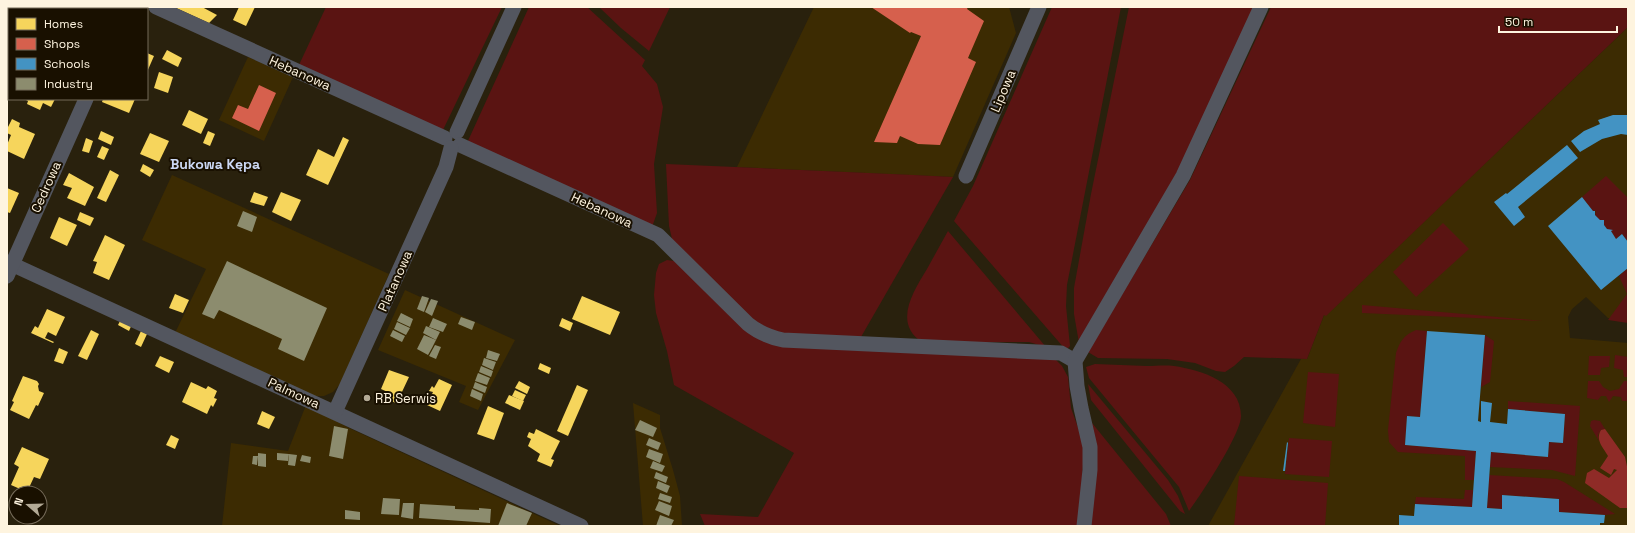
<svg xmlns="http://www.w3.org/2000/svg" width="1635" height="533" font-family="'Space Grotesk',sans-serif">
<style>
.built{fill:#3c2b02}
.green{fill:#5a1412}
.forest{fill:#8f2b27}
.homes{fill:#f6d55c}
.shops{fill:#d6604d}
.schools{fill:#4393c3}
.industry{fill:#8c8c6e}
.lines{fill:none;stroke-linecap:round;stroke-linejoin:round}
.minor{stroke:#53565f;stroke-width:15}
.poi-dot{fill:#b3aa96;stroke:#191000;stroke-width:1.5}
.labels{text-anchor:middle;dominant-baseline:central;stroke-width:4;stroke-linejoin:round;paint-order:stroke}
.street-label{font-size:13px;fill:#fef4df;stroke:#191000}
.poi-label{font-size:13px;fill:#fef4df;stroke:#191000;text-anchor:start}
.neighbourhood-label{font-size:14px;font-weight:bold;fill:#cbd7f3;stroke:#191000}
</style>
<rect width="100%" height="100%" fill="#29210d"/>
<g class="built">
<path d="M 814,7 L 1009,7 L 1016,33 L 953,177 L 737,167 Z"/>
<path d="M 1628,27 L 1628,320 L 1608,318 L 1586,297 L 1572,309 L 1568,317 L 1570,338 L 1628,343 L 1628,526 L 1208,526 L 1301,359 L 1307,359 L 1324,315 L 1326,315 Z"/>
<path d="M 248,57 L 293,77 L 264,141 L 219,120 Z"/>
<path d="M 172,175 L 389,274 L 340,384 L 333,392 L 324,396 L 311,396 L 175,333 L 206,269 L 142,240 Z"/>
<path d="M 405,290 L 515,340 L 478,410 L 459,402 L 466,386 L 378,350 Z"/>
<path d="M 633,403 L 660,415 L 660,428 L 673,470 L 680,496 L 682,526 L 643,526 Z"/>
<path d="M 306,405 L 349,428 L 560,526 L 222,526 L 231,443 L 288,451 Z"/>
</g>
<g class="green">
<path d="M 326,7 L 502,7 L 442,132 L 299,65 Z"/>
<path d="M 529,7 L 587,7 L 645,60 L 642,66 L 657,84 L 663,107 L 654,164 L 657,213 L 652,227 L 467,143 Z"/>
<path d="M 599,7 L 670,7 L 649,51 L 621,28 Z"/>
<path d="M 1052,7 L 1121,7 L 1067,285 L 1066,306 L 1070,346 L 1067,349 L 1065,349 L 954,221 L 973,186 Z"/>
<path d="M 1129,7 L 1256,7 L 1181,174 L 1079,343 L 1074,314 L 1074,288 L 1091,194 Z"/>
<path d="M 1271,7 L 1628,7 L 1628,27 L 1326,316 L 1324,315 L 1307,359 L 1244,357 L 1234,366 L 1225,372 L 1216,371 L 1195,363 L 1167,359 L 1098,358 L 1088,352 L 1190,180 Z"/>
<path d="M 666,164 L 914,175 L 953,177 L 861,337 L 786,336 L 758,325 L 673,243 L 669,226 Z"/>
<path d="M 1606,176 L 1628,198 L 1628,242 L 1622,234 L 1616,239 L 1611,231 L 1607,229 L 1595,215 L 1596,211 L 1593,211 L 1582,197 Z"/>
<path d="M 1443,223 L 1469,249 L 1416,297 L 1393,272 Z"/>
<path d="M 948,231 L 1046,347 L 1029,342 L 922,342 C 893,323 913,292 927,269 C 934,256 941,244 948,231 Z"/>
<path d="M 667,260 L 674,261 L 753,335 L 1054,358 L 1062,366 L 1068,377 L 1071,408 L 1081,436 L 1084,450 L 1079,526 L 705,526 L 700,514 L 758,517 L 794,453 L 674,385 L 667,351 L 656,313 L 654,295 L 656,273 L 659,264 Z"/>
<path d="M 1628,268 L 1628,323 L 1608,320 L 1627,294 L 1619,276 Z"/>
<path d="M 1362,305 L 1543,321 L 1362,313 Z"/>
<path d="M 1416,330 L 1427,331 L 1420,417 L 1407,416 L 1405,445 L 1476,451 L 1474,480 L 1465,480 L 1465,456 L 1398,452 L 1389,442 L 1388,430 L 1396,353 C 1400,341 1404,335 1416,330 Z"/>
<path d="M 1485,335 L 1494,341 L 1490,382 L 1481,387 Z"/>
<path d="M 1615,355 L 1628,357 L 1628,377 L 1624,377 L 1623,370 L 1614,368 Z"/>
<path d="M 1589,356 L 1610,356 L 1609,367 L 1601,368 L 1600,375 L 1588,375 Z"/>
<path d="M 1095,364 C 1112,365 1129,365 1147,366 C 1155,366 1165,365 1174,366 C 1201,370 1241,382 1241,416 C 1241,434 1201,495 1189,511 L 1179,487 L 1089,378 L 1086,367 Z"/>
<path d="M 1308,372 L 1339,374 L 1335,427 L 1303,423 Z"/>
<path d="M 1588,381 L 1599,381 L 1603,387 L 1610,391 L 1619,389 L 1624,381 L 1628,381 L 1628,401 L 1622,401 L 1621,397 L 1613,396 L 1609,402 L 1606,396 L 1601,396 L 1598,400 L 1587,398 Z"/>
<path d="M 1088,384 L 1168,480 L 1178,496 L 1185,514 L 1180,511 L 1091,400 Z"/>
<path d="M 1508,401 L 1580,406 L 1575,476 L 1552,470 L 1490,467 L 1491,452 L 1548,457 L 1549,442 L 1563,443 L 1565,414 L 1508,409 Z"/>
<path d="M 1594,420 L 1600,421 L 1605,429 L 1601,430 L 1598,435 L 1599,441 L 1590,426 L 1591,421 Z"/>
<path d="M 1092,423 L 1166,514 L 1171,526 L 1091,526 Z"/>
<path d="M 1289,438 L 1332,441 L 1329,477 L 1285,474 Z"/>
<path d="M 1489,475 L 1557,479 L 1564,482 L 1615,514 L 1605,515 L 1559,512 L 1559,499 L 1503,495 L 1502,509 L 1487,508 Z"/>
<path d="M 1239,476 L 1328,483 L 1325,526 L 1234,526 Z"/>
<path d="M 1465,490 L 1473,490 L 1472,507 L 1415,504 L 1416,497 L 1464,499 Z"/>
</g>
<path class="forest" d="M 1605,429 L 1625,457 L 1628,471 L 1628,508 L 1620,508 L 1585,483 L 1587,473 L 1594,469 L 1609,478 L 1617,470 L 1614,469 L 1611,475 L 1600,468 L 1608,456 C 1603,447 1595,440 1601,430 Z"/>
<g class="homes">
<path d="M 54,7 L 58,8 L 97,7 L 96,9 L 53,9 Z"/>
<path d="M 174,7 L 202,7 L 217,15 L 209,23 Z"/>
<path d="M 239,7 L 255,7 L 246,26 L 233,20 Z"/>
<path d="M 7,10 L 9,11 L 9,38 L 7,37 Z"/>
<path d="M 7,48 L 9,49 L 9,74 L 7,74 Z"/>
<path d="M 167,50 L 182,58 L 178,67 L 162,59 Z"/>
<path d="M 147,53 L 154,56 L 147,72 Z"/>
<path d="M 159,72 L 173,77 L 168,93 L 154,88 Z"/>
<path d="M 24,99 L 55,99 L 51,107 L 43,103 L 40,110 L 27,104 L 28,101 Z"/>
<path d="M 103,99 L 135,99 L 129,113 L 102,102 Z"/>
<path d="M 189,110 L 208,119 L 201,134 L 182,125 Z"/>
<path d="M 12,119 L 20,123 L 19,127 L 35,134 L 24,159 L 7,151 L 7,145 L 11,135 L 7,133 L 7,129 Z"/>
<path d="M 101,131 L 114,137 L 111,145 L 98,139 Z"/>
<path d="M 208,131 L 215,134 L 210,146 L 203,143 Z"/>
<path d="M 150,133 L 169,141 L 159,162 L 140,154 Z"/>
<path d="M 343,137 L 349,140 L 328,185 L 306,175 L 318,149 L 334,157 Z"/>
<path d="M 86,138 L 93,141 L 89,153 L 82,151 Z"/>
<path d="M 102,146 L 109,149 L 104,160 L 97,157 Z"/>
<path d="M 143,164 L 154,170 L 150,177 L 140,171 Z"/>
<path d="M 110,170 L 119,175 L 106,202 L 97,198 Z"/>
<path d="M 69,173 L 94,187 L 85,206 L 67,198 L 72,188 L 63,185 Z"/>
<path d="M 7,188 L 19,193 L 10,213 L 7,212 Z"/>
<path d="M 254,192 L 268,197 L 264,206 L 250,202 Z"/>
<path d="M 281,192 L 301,200 L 291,221 L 272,212 Z"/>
<path d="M 80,212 L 94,218 L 90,226 L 77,220 Z"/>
<path d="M 59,217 L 77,225 L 67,246 L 50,238 Z"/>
<path d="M 105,235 L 125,245 L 109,280 L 93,273 L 97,262 L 93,261 Z"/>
<path d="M 175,294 L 189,300 L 183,313 L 169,308 Z"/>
<path d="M 582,296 L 620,312 L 610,335 L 572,319 Z"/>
<path d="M 47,309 L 65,317 L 56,336 L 48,332 L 45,338 L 54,342 L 53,343 L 31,333 L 35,326 L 38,328 Z"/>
<path d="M 562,318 L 573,323 L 570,331 L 559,326 Z"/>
<path d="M 121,319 L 132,324 L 129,331 L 118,325 Z"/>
<path d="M 91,330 L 99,334 L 87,360 L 78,356 Z"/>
<path d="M 141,331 L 147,334 L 141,347 L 135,344 Z"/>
<path d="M 59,348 L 68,352 L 63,364 L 54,361 Z"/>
<path d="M 160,356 L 174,362 L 169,373 L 155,366 Z"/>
<path d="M 540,363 L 551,368 L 549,374 L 538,369 Z"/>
<path d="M 389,370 L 409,377 L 401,394 L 404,396 L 400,405 L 387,399 L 390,393 L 381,389 Z"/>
<path d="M 23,376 L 37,381 L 39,384 L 38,386 L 39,391 L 44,393 L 38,406 L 36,405 L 29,419 L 10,410 L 14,402 L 12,401 Z"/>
<path d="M 439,379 L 452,385 L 440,411 L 427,405 L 433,392 L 429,391 L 432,386 L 434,388 Z"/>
<path d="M 519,381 L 530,387 L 527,394 L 515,388 Z"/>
<path d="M 191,382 L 206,389 L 208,386 L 217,391 L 214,398 L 217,399 L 213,407 L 211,405 L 207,414 L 182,402 Z"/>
<path d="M 577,385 L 588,390 L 568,436 L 557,431 Z"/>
<path d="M 515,390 L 526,395 L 523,401 L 512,396 Z"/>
<path d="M 509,395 L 524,401 L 520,410 L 505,403 Z"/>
<path d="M 488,406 L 504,413 L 494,440 L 477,434 Z"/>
<path d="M 262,411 L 275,417 L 269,429 L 257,424 Z"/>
<path d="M 536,429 L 560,441 L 551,459 L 554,460 L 551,467 L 537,461 L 540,454 L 528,446 L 531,439 L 527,437 L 529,432 L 534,434 Z"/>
<path d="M 171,435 L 179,439 L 175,449 L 166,445 Z"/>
<path d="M 22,447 L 49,459 L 40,479 L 34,477 L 27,492 L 11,485 L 19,467 L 14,464 Z"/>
</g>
<g class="shops">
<path d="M 871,7 L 968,7 L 967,9 L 984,21 L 968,58 L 976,62 L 940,145 L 918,144 L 900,136 L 897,143 L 874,142 L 921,36 L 911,32 L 910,33 Z"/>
<path d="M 259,85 L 276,93 L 259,131 L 232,118 L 238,105 L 248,109 Z"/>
</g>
<g class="schools">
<path d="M 1613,115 L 1628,115 L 1628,135 L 1621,134 L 1602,139 L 1580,152 L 1571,141 L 1584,131 L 1600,124 L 1598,120 Z"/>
<path d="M 1567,145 L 1578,158 L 1518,207 L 1525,217 L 1514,226 L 1494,202 L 1506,193 L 1507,194 Z"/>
<path d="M 1582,197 L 1593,211 L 1595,211 L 1595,215 L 1600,220 L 1604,220 L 1604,225 L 1607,229 L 1613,230 L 1611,231 L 1616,239 L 1622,234 L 1628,242 L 1628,268 L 1601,290 L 1548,226 Z"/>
<path d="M 1427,331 L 1485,335 L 1478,421 L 1481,422 L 1481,401 L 1492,403 L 1490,422 L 1507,424 L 1508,409 L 1565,414 L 1563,443 L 1549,442 L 1548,457 L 1491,452 L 1487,508 L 1502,509 L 1502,495 L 1559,499 L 1559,512 L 1605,515 L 1604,523 L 1600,523 L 1600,526 L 1399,526 L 1399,515 L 1414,516 L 1415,504 L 1472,507 L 1476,451 L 1405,445 L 1407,416 L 1420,417 Z"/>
<path d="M 1287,442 L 1288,443 L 1285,471 L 1283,471 Z"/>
</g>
<g class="industry">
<path d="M 243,211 L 257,217 L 252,232 L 237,226 Z"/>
<path d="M 227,261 L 327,308 L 304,361 L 278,349 L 282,339 L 219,310 L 214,319 L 202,314 Z"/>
<path d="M 422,296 L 429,298 L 424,312 L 417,309 Z"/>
<path d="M 431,299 L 438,301 L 432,316 L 425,312 Z"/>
<path d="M 401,313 L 413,319 L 410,327 L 397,321 Z"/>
<path d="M 461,317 L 475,322 L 472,330 L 458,324 Z"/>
<path d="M 433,318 L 447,324 L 443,332 L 429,327 Z"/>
<path d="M 397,322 L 410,328 L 406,335 L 394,329 Z"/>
<path d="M 426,326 L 440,332 L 436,340 L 423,333 Z"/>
<path d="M 393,330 L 405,336 L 402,342 L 390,336 Z"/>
<path d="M 424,335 L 436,340 L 432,348 L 423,343 L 432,348 L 428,355 L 417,349 Z"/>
<path d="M 435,345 L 441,347 L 436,359 L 429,356 Z"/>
<path d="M 488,350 L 500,354 L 497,361 L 486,358 Z"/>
<path d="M 484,358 L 496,362 L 493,370 L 482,365 Z"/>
<path d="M 481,366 L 493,371 L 491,377 L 479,372 Z"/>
<path d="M 478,373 L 490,378 L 487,385 L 475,381 Z"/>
<path d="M 475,382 L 487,387 L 485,393 L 473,388 Z"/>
<path d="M 472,389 L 483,394 L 481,401 L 470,396 Z"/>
<path d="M 640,420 L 657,428 L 653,437 L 635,430 Z"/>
<path d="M 334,426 L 348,429 L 343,459 L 329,456 Z"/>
<path d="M 649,438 L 661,443 L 658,450 L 646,445 Z"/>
<path d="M 649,449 L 663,454 L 660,463 L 646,457 Z"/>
<path d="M 258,453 L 266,454 L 266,467 L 258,466 Z"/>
<path d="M 277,453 L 289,454 L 288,461 L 277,460 Z"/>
<path d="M 289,454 L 297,455 L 295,466 L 288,465 Z"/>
<path d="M 302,455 L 311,457 L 310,463 L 300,461 Z"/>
<path d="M 253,456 L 258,456 L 257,465 L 252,464 Z"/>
<path d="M 653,461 L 665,466 L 662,472 L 650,468 Z"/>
<path d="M 656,472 L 668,477 L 666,483 L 654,478 Z"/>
<path d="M 658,481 L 670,486 L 667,493 L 656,488 Z"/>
<path d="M 660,493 L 672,497 L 670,503 L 658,499 Z"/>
<path d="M 383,498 L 400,499 L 399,515 L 381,514 Z"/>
<path d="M 659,501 L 672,506 L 669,516 L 655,510 Z"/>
<path d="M 403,503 L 414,503 L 413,519 L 401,517 Z"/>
<path d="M 507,503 L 532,513 L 526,526 L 498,526 Z"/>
<path d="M 420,504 L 455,506 L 455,509 L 479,510 L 479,508 L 491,509 L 490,523 L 419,518 Z"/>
<path d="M 345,510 L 360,512 L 360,520 L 345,519 Z"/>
<path d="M 660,515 L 674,520 L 671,526 L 656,526 Z"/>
</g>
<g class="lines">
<g class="minor">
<path d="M 156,7 L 445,138"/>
<path d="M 126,9 L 127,7"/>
<path d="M 457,132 L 514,7"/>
<path d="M 460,145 L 658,235 L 748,324 C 759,333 769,337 783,340 L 1061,353 L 1075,361"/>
<path d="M 966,176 L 1039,7"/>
<path d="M 7,262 L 581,526"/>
<path d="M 7,276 L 86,99"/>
<path d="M 335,412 L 446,167 L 451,148"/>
<path d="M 1084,526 L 1090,470 L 1090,447 L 1081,408 L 1077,386 L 1075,361 L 1183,176 L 1261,7"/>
</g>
</g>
<circle class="poi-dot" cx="367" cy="398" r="4"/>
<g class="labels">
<g class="street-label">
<text transform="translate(300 73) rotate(24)">Hebanowa</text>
<text transform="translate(1003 91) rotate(-67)">Lipowa</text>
<text transform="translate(46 187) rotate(-66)">Cedrowa</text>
<text transform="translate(602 210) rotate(25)">Hebanowa</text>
<text transform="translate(395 281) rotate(-66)">Platanowa</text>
<text transform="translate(294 393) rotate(25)">Palmowa</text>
</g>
<g class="poi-label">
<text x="375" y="398">RB Serwis</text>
</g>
<g class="neighbourhood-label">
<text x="215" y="164">Bukowa Kępa</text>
</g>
</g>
<rect width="1635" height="533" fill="none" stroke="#fef4df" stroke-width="16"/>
<rect x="8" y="8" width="140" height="92" fill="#191000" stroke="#756b59"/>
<rect x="16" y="18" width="20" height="12" fill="#f6d55c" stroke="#756b59"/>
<text x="44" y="28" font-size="12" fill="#fef4df">Homes</text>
<rect x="16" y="38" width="20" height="12" fill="#d6604d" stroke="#756b59"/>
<text x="44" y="48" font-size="12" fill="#fef4df">Shops</text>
<rect x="16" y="58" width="20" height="12" fill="#4393c3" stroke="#756b59"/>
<text x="44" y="68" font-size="12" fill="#fef4df">Schools</text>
<rect x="16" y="78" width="20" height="12" fill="#8c8c6e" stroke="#756b59"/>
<text x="44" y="88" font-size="12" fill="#fef4df">Industry</text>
<g transform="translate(28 505) rotate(290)"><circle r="19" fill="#191000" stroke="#756b59"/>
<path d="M0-3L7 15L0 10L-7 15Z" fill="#b3aa96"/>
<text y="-6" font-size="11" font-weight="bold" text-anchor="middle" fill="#fef4df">N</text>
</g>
<path d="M1499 26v6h118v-6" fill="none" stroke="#fef4df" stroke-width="2"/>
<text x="1505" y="26" font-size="12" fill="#fef4df" stroke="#191000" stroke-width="3" paint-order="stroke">50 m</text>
</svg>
